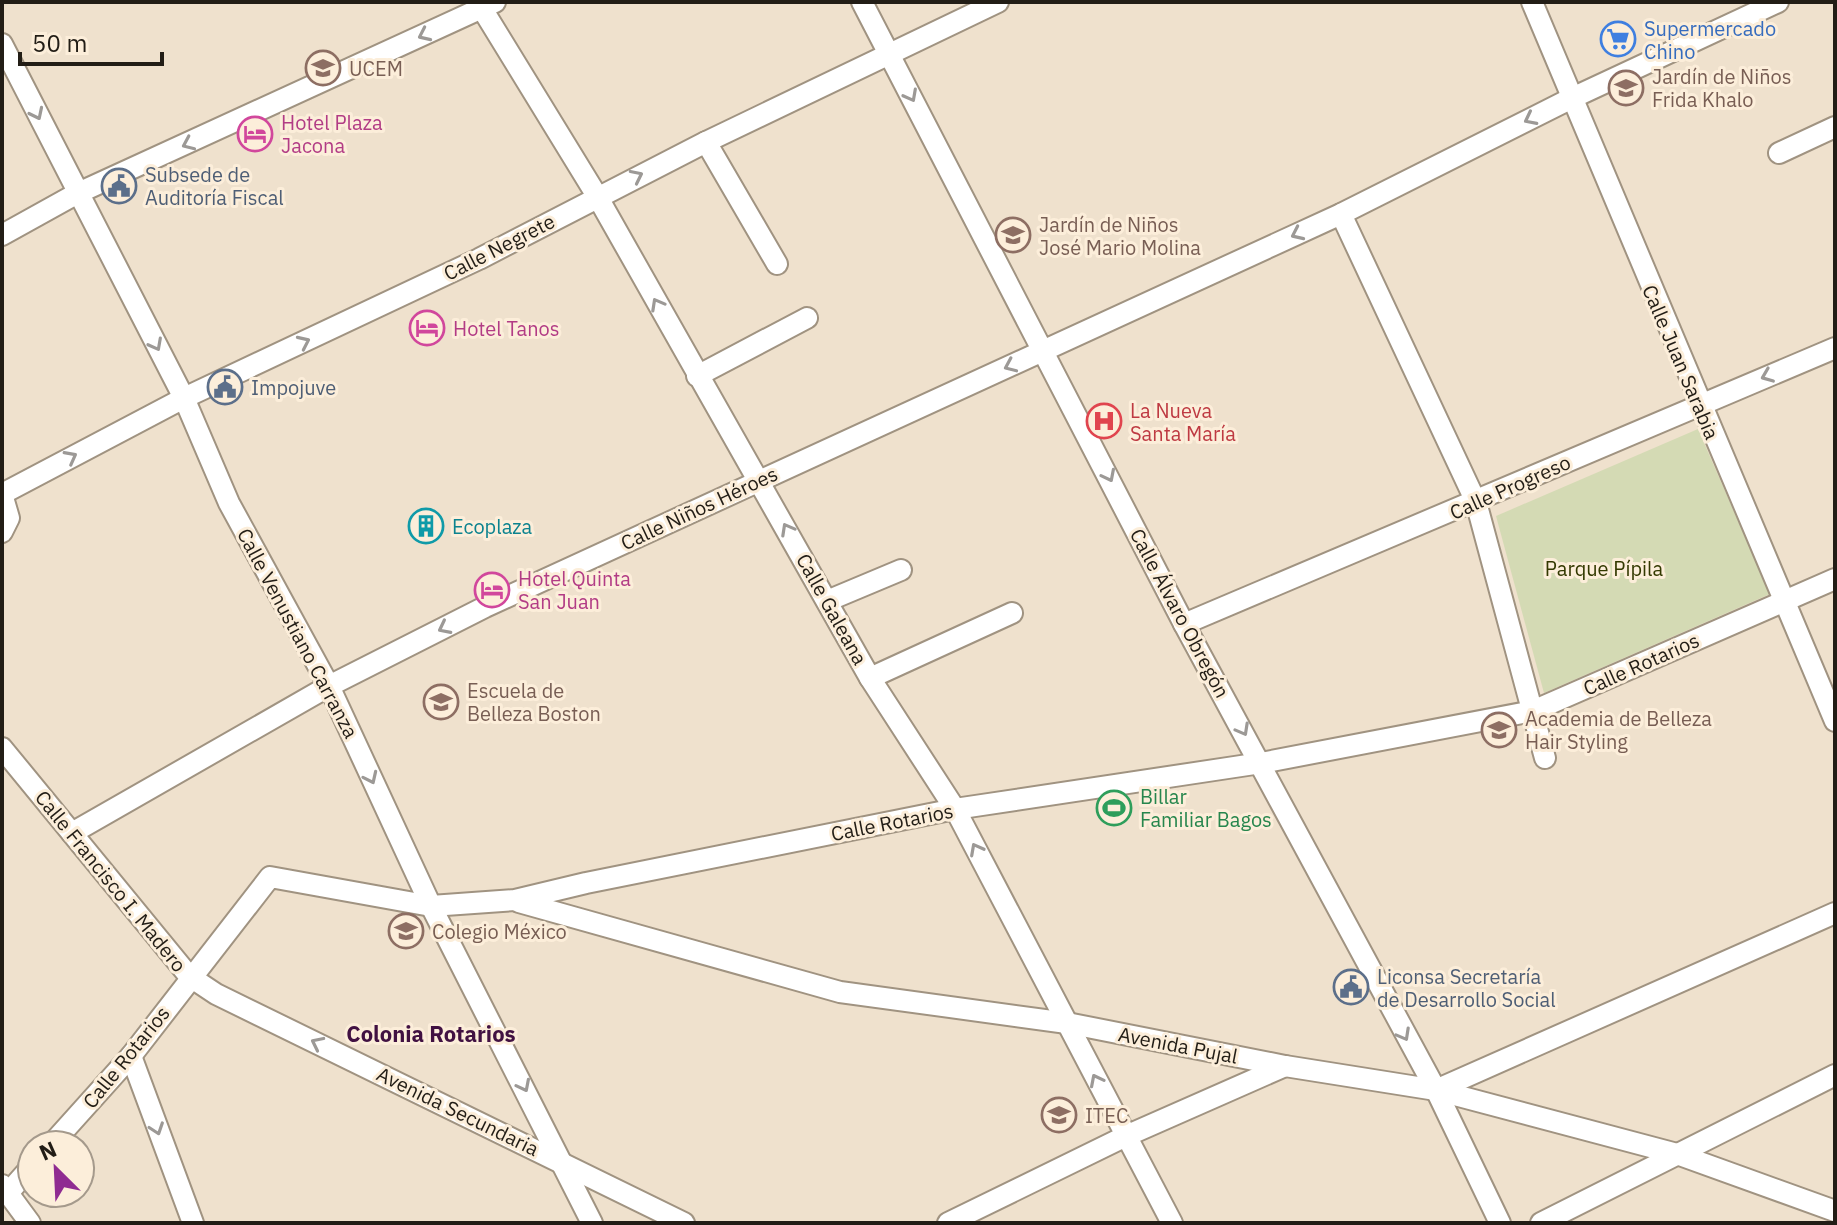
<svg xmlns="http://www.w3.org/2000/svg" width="1837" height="1225" font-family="'IBM Plex Sans',sans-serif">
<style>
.park{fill:#d4dab4}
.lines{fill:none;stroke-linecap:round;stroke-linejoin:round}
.minor-casing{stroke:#a09381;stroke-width:24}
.minor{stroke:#fff;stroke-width:20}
.oneway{stroke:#9c9996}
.labels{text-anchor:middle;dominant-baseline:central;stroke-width:6;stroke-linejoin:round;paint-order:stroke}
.shop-label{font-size:20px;fill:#366cbe;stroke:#fceeda;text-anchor:start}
.education-label{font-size:20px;fill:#785e54;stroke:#fceeda;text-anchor:start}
.hotel-label{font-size:20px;fill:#b23c85;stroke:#fceeda;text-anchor:start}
.service-label{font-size:20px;fill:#4e5e75;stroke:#fceeda;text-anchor:start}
.street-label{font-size:20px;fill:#221d16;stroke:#fceeda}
.health-label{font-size:20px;fill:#be3a42;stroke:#fceeda;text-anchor:start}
.culture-label{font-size:20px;fill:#0d838f;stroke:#fceeda;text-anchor:start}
.park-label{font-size:20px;fill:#333900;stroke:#fceeda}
.leisure-label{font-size:20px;fill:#27864d;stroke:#fceeda;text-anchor:start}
.neighbourhood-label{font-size:22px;font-weight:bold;fill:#411142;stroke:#fceeda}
</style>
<rect width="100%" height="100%" fill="#efe1cd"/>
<path class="park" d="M 1698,429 L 1770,594 L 1544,693 L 1496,516 Z"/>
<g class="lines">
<g class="minor-casing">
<g id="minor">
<path d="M 478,2 L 597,196 L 870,678 L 955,809 L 1172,1223"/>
<path d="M 862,2 L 1184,624 L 1436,1090 L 1500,1223"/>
<path d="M 1532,2 L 1835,721"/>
<path d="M 2,44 L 184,398 L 229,503 L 329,686 L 431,906 L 592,1223"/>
<path d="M 706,142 L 777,264"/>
<path d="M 1779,153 L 1835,127"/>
<path d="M 1341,214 L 1476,502 L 1545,758"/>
<path d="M 2,235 L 76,194 L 495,2"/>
<path d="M 697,376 L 807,318"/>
<path d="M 2,494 L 184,398 L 479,259 L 706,142 L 998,2"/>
<path d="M 2,494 L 9,518 L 2,532"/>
<path d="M 827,601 L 901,570"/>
<path d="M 1184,624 L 1835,348"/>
<path d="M 870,678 L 1012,613"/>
<path d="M 2,748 L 189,976 L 216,994 L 684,1223"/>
<path d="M 72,833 L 329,686 L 485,607 L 1341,214 L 1570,99 L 1778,2"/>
<path d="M 519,902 L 840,992 L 1067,1023 L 1285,1066 L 1436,1090 L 1677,1154 L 1835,1211"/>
<path d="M 131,1056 L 193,1223"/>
<path d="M 1436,1090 L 1835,913"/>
<path d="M 51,1145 L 131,1056 L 270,877 L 431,906 L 515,900 L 586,883 L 955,809 L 1261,763 L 1533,711 L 1835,579"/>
<path d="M 2,1185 L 30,1223"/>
<path d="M 8,1193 L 32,1166"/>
<path d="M 948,1223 L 1126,1136 L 1285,1066"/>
<path d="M 1541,1223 L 1835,1075"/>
</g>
</g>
<use href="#minor" class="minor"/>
</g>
<defs><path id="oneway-chevron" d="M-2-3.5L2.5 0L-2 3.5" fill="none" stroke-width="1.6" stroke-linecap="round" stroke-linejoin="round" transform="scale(2)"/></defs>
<g class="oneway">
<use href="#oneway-chevron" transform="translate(424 35) rotate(155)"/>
<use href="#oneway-chevron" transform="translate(911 96) rotate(62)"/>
<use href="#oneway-chevron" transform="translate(37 114) rotate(64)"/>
<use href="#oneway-chevron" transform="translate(1530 119) rotate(153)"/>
<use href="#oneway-chevron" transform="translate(188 144) rotate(156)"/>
<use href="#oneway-chevron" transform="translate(637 176) rotate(-26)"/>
<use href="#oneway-chevron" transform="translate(1297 234) rotate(155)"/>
<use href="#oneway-chevron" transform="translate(657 304) rotate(-119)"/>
<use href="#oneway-chevron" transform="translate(304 342) rotate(-25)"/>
<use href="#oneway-chevron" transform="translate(156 345) rotate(62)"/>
<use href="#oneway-chevron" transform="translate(1010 366) rotate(156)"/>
<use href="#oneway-chevron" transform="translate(1767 376) rotate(158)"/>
<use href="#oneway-chevron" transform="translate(71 457) rotate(-28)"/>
<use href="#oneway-chevron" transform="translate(1109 476) rotate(63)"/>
<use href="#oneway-chevron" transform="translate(787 529) rotate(-119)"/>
<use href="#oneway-chevron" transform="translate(444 628) rotate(153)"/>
<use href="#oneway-chevron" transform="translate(1243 730) rotate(61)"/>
<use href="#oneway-chevron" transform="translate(371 778) rotate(65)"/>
<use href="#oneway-chevron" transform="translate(976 849) rotate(-118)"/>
<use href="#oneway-chevron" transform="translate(1404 1035) rotate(61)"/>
<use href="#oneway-chevron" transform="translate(317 1043) rotate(-154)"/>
<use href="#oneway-chevron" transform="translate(1096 1080) rotate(-117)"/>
<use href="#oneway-chevron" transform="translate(524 1086) rotate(63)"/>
<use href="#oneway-chevron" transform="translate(157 1129) rotate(71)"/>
</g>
<defs>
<g id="supermarket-ring" transform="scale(1.8)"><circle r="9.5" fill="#fceeda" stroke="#3f7fe0" stroke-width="1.5"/><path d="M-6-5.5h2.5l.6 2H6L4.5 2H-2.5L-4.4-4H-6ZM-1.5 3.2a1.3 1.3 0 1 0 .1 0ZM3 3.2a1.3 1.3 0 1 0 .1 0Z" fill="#3f7fe0"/></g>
<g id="university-ring" transform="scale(1.8)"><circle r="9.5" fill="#fceeda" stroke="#8d6e63" stroke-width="1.5"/><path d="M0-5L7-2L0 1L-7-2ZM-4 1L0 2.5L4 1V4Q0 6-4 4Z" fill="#8d6e63"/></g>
<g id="school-ring" transform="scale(1.8)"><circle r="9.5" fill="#fceeda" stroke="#8d6e63" stroke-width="1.5"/><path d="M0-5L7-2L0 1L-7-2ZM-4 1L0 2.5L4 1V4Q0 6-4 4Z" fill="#8d6e63"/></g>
<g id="hotel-ring" transform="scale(1.8)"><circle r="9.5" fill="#fceeda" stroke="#d1479c" stroke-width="1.5"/><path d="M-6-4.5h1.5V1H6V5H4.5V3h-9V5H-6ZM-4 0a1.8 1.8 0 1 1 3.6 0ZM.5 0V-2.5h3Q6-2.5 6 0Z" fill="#d1479c"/></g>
<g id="civic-ring" transform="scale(1.8)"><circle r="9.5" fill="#fceeda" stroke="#5c6f8a" stroke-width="1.5"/><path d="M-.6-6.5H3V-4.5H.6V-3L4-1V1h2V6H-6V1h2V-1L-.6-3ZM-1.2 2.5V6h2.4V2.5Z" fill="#5c6f8a"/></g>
<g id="hospital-ring" transform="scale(1.8)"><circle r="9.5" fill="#fceeda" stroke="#e0444e" stroke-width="1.5"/><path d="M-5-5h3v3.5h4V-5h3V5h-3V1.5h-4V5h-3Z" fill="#e0444e"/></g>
<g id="building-ring" transform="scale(1.8)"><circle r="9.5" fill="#fceeda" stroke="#0f9aa8" stroke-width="1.5"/><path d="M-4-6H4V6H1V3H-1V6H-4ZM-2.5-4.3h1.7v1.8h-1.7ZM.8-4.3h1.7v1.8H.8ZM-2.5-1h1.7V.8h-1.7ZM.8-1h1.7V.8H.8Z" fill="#0f9aa8"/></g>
<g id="stadium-ring" transform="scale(1.8)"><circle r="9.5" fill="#fceeda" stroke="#2e9e5b" stroke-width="1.5"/><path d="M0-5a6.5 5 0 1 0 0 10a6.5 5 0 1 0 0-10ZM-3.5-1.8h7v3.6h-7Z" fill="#2e9e5b"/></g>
</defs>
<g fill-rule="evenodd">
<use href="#supermarket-ring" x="1618" y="39"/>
<use href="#university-ring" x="323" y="68"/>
<use href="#school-ring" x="1626" y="88"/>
<use href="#hotel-ring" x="255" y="134"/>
<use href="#civic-ring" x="119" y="186"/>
<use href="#school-ring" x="1013" y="235"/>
<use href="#hotel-ring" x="427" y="328"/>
<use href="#civic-ring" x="225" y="387"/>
<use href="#hospital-ring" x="1104" y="421"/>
<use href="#building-ring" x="426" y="526"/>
<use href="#hotel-ring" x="492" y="590"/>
<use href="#university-ring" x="441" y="702"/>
<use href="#university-ring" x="1499" y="730"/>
<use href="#stadium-ring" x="1114" y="808"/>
<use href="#school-ring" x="406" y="931"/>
<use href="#civic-ring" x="1351" y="987"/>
<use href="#university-ring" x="1059" y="1115"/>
</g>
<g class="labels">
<g class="shop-label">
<text x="1644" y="28">Supermercado<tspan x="1644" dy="23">Chino</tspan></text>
</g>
<g class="education-label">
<text x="349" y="68">UCEM</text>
<text x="1652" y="76">Jardín de Niños<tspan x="1652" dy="23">Frida Khalo</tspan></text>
<text x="1039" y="224">Jardín de Niños<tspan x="1039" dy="23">José Mario Molina</tspan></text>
<text x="467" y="690">Escuela de<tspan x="467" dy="23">Belleza Boston</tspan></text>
<text x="1525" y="718">Academia de Belleza<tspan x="1525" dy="23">Hair Styling</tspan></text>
<text x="432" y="931">Colegio México</text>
<text x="1085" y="1115">ITEC</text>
</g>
<g class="hotel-label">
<text x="281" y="122">Hotel Plaza<tspan x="281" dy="23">Jacona</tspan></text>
<text x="453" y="328">Hotel Tanos</text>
<text x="518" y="578">Hotel Quinta<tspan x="518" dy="23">San Juan</tspan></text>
</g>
<g class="service-label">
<text x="145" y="174">Subsede de<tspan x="145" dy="23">Auditoría Fiscal</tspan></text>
<text x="251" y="387">Impojuve</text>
<text x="1377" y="976">Liconsa Secretaría<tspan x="1377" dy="23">de Desarrollo Social</tspan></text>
</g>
<g class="street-label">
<text transform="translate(499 247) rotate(-27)">Calle Negrete</text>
<text transform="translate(1681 362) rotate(67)">Calle Juan Sarabia</text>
<text transform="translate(1510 487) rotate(-24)">Calle Progreso</text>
<text transform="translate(699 508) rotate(-25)">Calle Niños Héroes</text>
<text transform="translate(832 609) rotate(61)">Calle Galeana</text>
<text transform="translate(1180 613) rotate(62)">Calle Álvaro Obregón</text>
<text transform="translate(298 633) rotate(62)">Calle Venustiano Carranza</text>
<text transform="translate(1641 664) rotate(-24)">Calle Rotarios</text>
<text transform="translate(892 822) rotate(-11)">Calle Rotarios</text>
<text transform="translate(111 881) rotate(51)">Calle Francisco I. Madero</text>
<text transform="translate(1178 1045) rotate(11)">Avenida Pujal</text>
<text transform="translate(126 1057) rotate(-51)">Calle Rotarios</text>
<text transform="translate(458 1111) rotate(26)">Avenida Secundaria</text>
</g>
<g class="health-label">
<text x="1130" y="410">La Nueva<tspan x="1130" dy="23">Santa María</tspan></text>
</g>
<g class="culture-label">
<text x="452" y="526">Ecoplaza</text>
</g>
<g class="park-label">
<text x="1604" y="568">Parque Pípila</text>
</g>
<g class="leisure-label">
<text x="1140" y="796">Billar<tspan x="1140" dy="23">Familiar Bagos</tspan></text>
</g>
<g class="neighbourhood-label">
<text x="431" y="1033">Colonia Rotarios</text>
</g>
</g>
<rect width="1837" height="1225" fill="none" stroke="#221d16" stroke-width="8"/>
<g transform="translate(56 1169) rotate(336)"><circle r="38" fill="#fceeda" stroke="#a59a8c" stroke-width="2"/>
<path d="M0-6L14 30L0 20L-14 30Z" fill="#8f2b91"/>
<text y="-12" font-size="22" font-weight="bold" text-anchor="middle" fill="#221d16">N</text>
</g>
<path d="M20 52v12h142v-12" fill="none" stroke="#221d16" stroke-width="4"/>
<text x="32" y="52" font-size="24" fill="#221d16" stroke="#fceeda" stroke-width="6" paint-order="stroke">50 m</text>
</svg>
